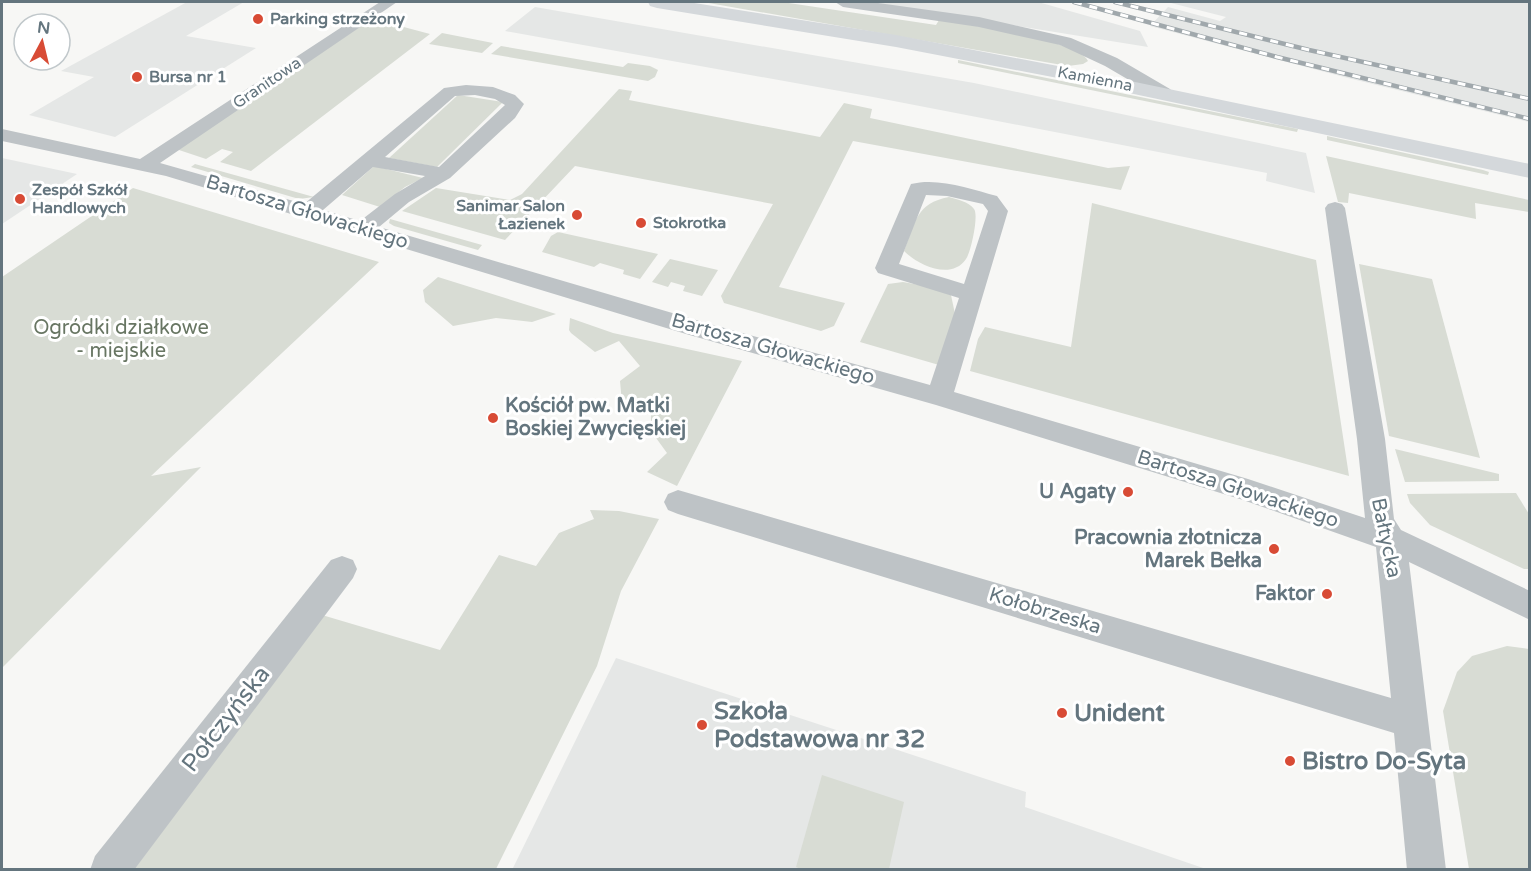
<svg xmlns="http://www.w3.org/2000/svg" width="1531" height="871" font-family="'Varela Round',sans-serif">
<style>
.built{fill:#e5e7e6}
.green{fill:#d8dcd4}
.lines{fill:none;stroke-linecap:round;stroke-linejoin:round}
.minor{fill:#bec3c6;fill-rule:evenodd}
.primary{fill:#d4d8db;fill-rule:evenodd}
.rail-casing{stroke:#a0a8ac;stroke-width:4.5}
.rail{stroke:#fff;stroke-width:3;stroke-dasharray:8;stroke-linecap:butt}
.poi-dot{fill:#d84b35;stroke:#fff;stroke-width:2}
.labels{text-anchor:middle;dominant-baseline:central;stroke-width:6;stroke-linejoin:round;paint-order:stroke}
.far-poi-label{font-size:16px;font-weight:bold;fill:#64757e;stroke:#fff;text-anchor:start}
.far-street-label{font-size:16px;fill:#64757e;stroke:#fff}
.street-label{font-size:20px;fill:#64757e;stroke:#fff}
.park-label{font-size:20px;fill:#687663;stroke:#fff}
.poi-label{font-size:20px;font-weight:bold;fill:#64757e;stroke:#fff;text-anchor:end}
.near-poi-label{font-size:24px;font-weight:bold;fill:#64757e;stroke:#fff;text-anchor:start}
.near-street-label{font-size:24px;fill:#64757e;stroke:#fff}
</style>
<rect width="100%" height="100%" fill="#f7f7f5"/>
<g class="built">
<path d="M 187,2 L 244,2 L 186,36 L 256,48 L 115,137 L 29,115 L 94,77 L 61,71 Z"/>
<path d="M 869,2 L 1038,2 L 1140,31 L 1148,47 Z"/>
<path d="M 1167,2 L 1529,2 L 1529,122 L 1348,78 L 1150,26 L 1168,7 L 1220,21 L 1226,17 Z"/>
<path d="M 535,7 L 974,83 L 1306,153 L 1315,193 L 1266,181 L 1267,173 L 873,97 L 505,31 Z"/>
<path d="M 2,158 L 77,174 L 2,224 Z"/>
<path d="M 616,658 L 1026,792 L 1025,807 L 1206,869 L 512,870 Z"/>
</g>
<g class="green">
<path d="M 703,2 L 782,2 L 936,25 L 939,20 C 965,24 1078,40 1088,61 L 1083,64 L 1068,66 Z"/>
<path d="M 392,17 L 385,22 L 430,34 L 251,171 L 220,162 L 233,152 L 222,149 L 206,159 L 176,149 L 367,22 L 375,19 Z"/>
<path d="M 442,33 L 493,43 L 482,53 L 429,44 Z"/>
<path d="M 501,46 L 623,67 L 628,63 L 650,66 L 658,70 L 655,77 L 648,81 L 491,54 Z"/>
<path d="M 958,60 L 1298,129 L 1297,132 L 958,63 Z"/>
<path d="M 619,89 L 632,91 L 629,100 L 820,137 L 844,103 L 872,109 L 870,118 L 1108,168 L 1130,166 L 1121,190 L 853,141 L 779,287 L 845,303 L 834,326 L 821,331 L 724,303 L 721,296 L 773,204 L 575,166 L 505,240 L 402,211 L 436,188 L 510,200 L 522,194 Z"/>
<path d="M 458,95 L 503,102 L 437,167 L 389,158 Z"/>
<path d="M 1327,136 L 1483,170 L 1489,172 L 1488,175 L 1327,140 Z"/>
<path d="M 1326,156 L 1529,200 L 1529,212 L 1475,203 L 1476,219 L 1349,193 L 1348,203 L 1338,202 Z"/>
<path d="M 195,164 L 314,197 L 299,199 L 191,167 Z"/>
<path d="M 374,166 L 423,178 L 405,187 L 380,207 L 342,195 Z"/>
<path d="M 133,188 L 379,262 L 151,476 L 201,467 L 2,668 L 2,277 Z"/>
<path d="M 949,197 C 958,200 968,201 974,209 C 979,215 971,252 966,259 C 951,281 918,265 904,251 C 915,223 916,203 949,197 Z"/>
<path d="M 1092,203 L 1316,260 L 1349,476 L 970,371 L 978,339 L 985,327 L 1071,347 Z"/>
<path d="M 390,219 L 482,245 L 478,250 L 394,226 L 389,223 Z"/>
<path d="M 558,232 L 658,254 L 640,279 L 623,274 L 624,270 L 600,263 L 594,267 L 542,252 L 551,236 Z"/>
<path d="M 670,259 L 718,270 L 702,296 L 683,291 L 685,286 L 671,282 L 668,287 L 652,282 Z"/>
<path d="M 1359,264 L 1432,279 L 1480,458 L 1389,436 Z"/>
<path d="M 438,277 L 556,314 L 532,322 L 496,318 L 453,326 L 425,302 L 423,290 Z"/>
<path d="M 903,282 L 925,286 L 951,295 L 955,314 L 939,365 L 860,342 L 888,284 Z"/>
<path d="M 570,318 L 613,333 L 742,361 L 677,486 L 647,472 L 667,453 L 651,431 L 651,403 L 622,403 L 620,381 L 640,366 L 619,341 L 595,352 L 571,333 L 569,330 Z"/>
<path d="M 1395,449 L 1499,474 L 1499,481 L 1405,482 Z"/>
<path d="M 1516,493 L 1529,514 L 1529,569 L 1524,569 L 1430,525 L 1410,503 L 1407,494 Z"/>
<path d="M 590,510 L 619,511 L 659,519 L 621,591 L 597,666 L 496,869 L 131,870 L 322,615 L 440,650 L 499,555 L 536,566 L 559,533 L 594,519 Z"/>
<path d="M 1507,646 L 1529,649 L 1529,869 L 1469,869 L 1443,711 L 1457,672 L 1472,656 Z"/>
<path d="M 822,775 L 904,802 L 889,869 L 803,870 L 796,867 Z"/>
</g>
<g class="lines">
<g class="minor">
<path d="M 380,2 L 397,2 L 160,163 L 304,204 L 444,88 L 466,85 L 493,87 L 515,95 L 524,104 L 515,118 L 450,178 L 409,202 L 379,227 L 703,322 L 930,385 L 959,298 L 878,273 L 875,268 L 911,184 C 938,177 971,189 997,196 L 1008,211 L 954,392 L 1248,479 L 1365,518 L 1357,439 L 1325,208 L 1328,204 L 1335,202 L 1342,204 L 1345,208 L 1385,439 L 1394,519 L 1401,530 L 1530,591 L 1530,620 L 1409,562 L 1446,870 L 1407,870 L 1394,733 L 678,514 L 668,510 L 664,502 L 668,494 L 678,490 L 1391,698 L 1376,547 L 1243,500 L 936,405 L 686,334 L 166,176 L 2,141 L 2,129 L 140,159 ZM 475,95 L 495,99 L 505,105 L 439,167 L 385,157 L 455,96 ZM 373,167 L 425,176 L 395,194 L 360,221 L 323,210 ZM 926,195 L 947,196 L 983,204 L 988,211 L 964,284 L 899,264 Z"/>
<path d="M 835,2 L 871,2 L 979,17 L 1071,38 L 1117,58 L 1170,89 L 1173,93 L 1170,97 L 1158,97 L 1105,66 L 1060,45 L 979,27 L 843,7 Z"/>
<path d="M 342,556 L 353,560 L 357,569 L 353,578 L 134,870 L 90,870 L 95,856 L 331,560 Z"/>
</g>
<path class="primary" d="M 648,2 L 688,2 L 896,35 L 1063,67 L 1530,164 L 1530,178 L 1063,79 L 896,47 L 657,8 L 650,6 Z"/>
<g class="rail-casing">
<g id="rail">
<path d="M 1074,2 L 1277,57 L 1530,119"/>
<path d="M 1115,2 L 1309,50 L 1530,99"/>
</g>
</g>
<use href="#rail" class="rail"/>
</g>
<g class="poi-dot">
<circle cx="258" cy="19" r="6"/>
<circle cx="137" cy="77" r="6"/>
<circle cx="20" cy="199" r="6"/>
<circle cx="577" cy="215" r="6"/>
<circle cx="641" cy="223" r="6"/>
<circle cx="493" cy="418" r="6"/>
<circle cx="1128" cy="492" r="6"/>
<circle cx="1274" cy="549" r="6"/>
<circle cx="1327" cy="594" r="6"/>
<circle cx="1062" cy="713" r="6"/>
<circle cx="702" cy="725" r="6"/>
<circle cx="1290" cy="761" r="6"/>
</g>
<g class="labels">
<g class="far-poi-label">
<text x="270" y="19">Parking strzeżony</text>
<text x="149" y="77">Bursa nr 1</text>
<text x="32" y="190">Zespół Szkół<tspan x="32" dy="18">Handlowych</tspan></text>
<text x="565" y="206" text-anchor="end">Sanimar Salon<tspan x="565" dy="18">Łazienek</tspan></text>
<text x="653" y="223">Stokrotka</text>
</g>
<g class="far-street-label">
<text transform="translate(1095 79) rotate(11)">Kamienna</text>
<text transform="translate(267 83) rotate(-34)">Granitowa</text>
</g>
<g class="street-label">
<text transform="translate(307 212) rotate(17)">Bartosza Głowackiego</text>
<text transform="translate(773 349) rotate(16)">Bartosza Głowackiego</text>
<text transform="translate(1238 489) rotate(18)">Bartosza Głowackiego</text>
<text transform="translate(1386 538) rotate(78)">Bałtycka</text>
<text transform="translate(1045 611) rotate(17)">Kołobrzeska</text>
</g>
<g class="park-label">
<text x="121" y="328">Ogródki działkowe<tspan x="121" dy="23">- miejskie</tspan></text>
</g>
<g class="poi-label">
<text x="505" y="406" text-anchor="start">Kościół pw. Matki<tspan x="505" dy="23">Boskiej Zwycięskiej</tspan></text>
<text x="1116" y="492">U Agaty</text>
<text x="1262" y="538">Pracownia złotnicza<tspan x="1262" dy="23">Marek Bełka</tspan></text>
<text x="1315" y="594">Faktor</text>
</g>
<g class="near-poi-label">
<text x="714" y="711">Szkoła<tspan x="714" dy="28">Podstawowa nr 32</tspan></text>
<text x="1074" y="713">Unident</text>
<text x="1302" y="761">Bistro Do-Syta</text>
</g>
<g class="near-street-label">
<text transform="translate(226 719) rotate(-52)">Połczyńska</text>
</g>
</g>
<rect width="1531" height="871" fill="none" stroke="#64757e" stroke-width="6"/>
<g transform="translate(42 42) rotate(7)"><circle r="28" fill="#ffffff" stroke="#c1c8cb" stroke-width="1.5"/>
<path d="M0-4.5L10 22L0 15L-10 22Z" fill="#d84b35"/>
<text y="-9" font-size="16" font-weight="bold" text-anchor="middle" fill="#64757e">N</text>
</g>
</svg>
